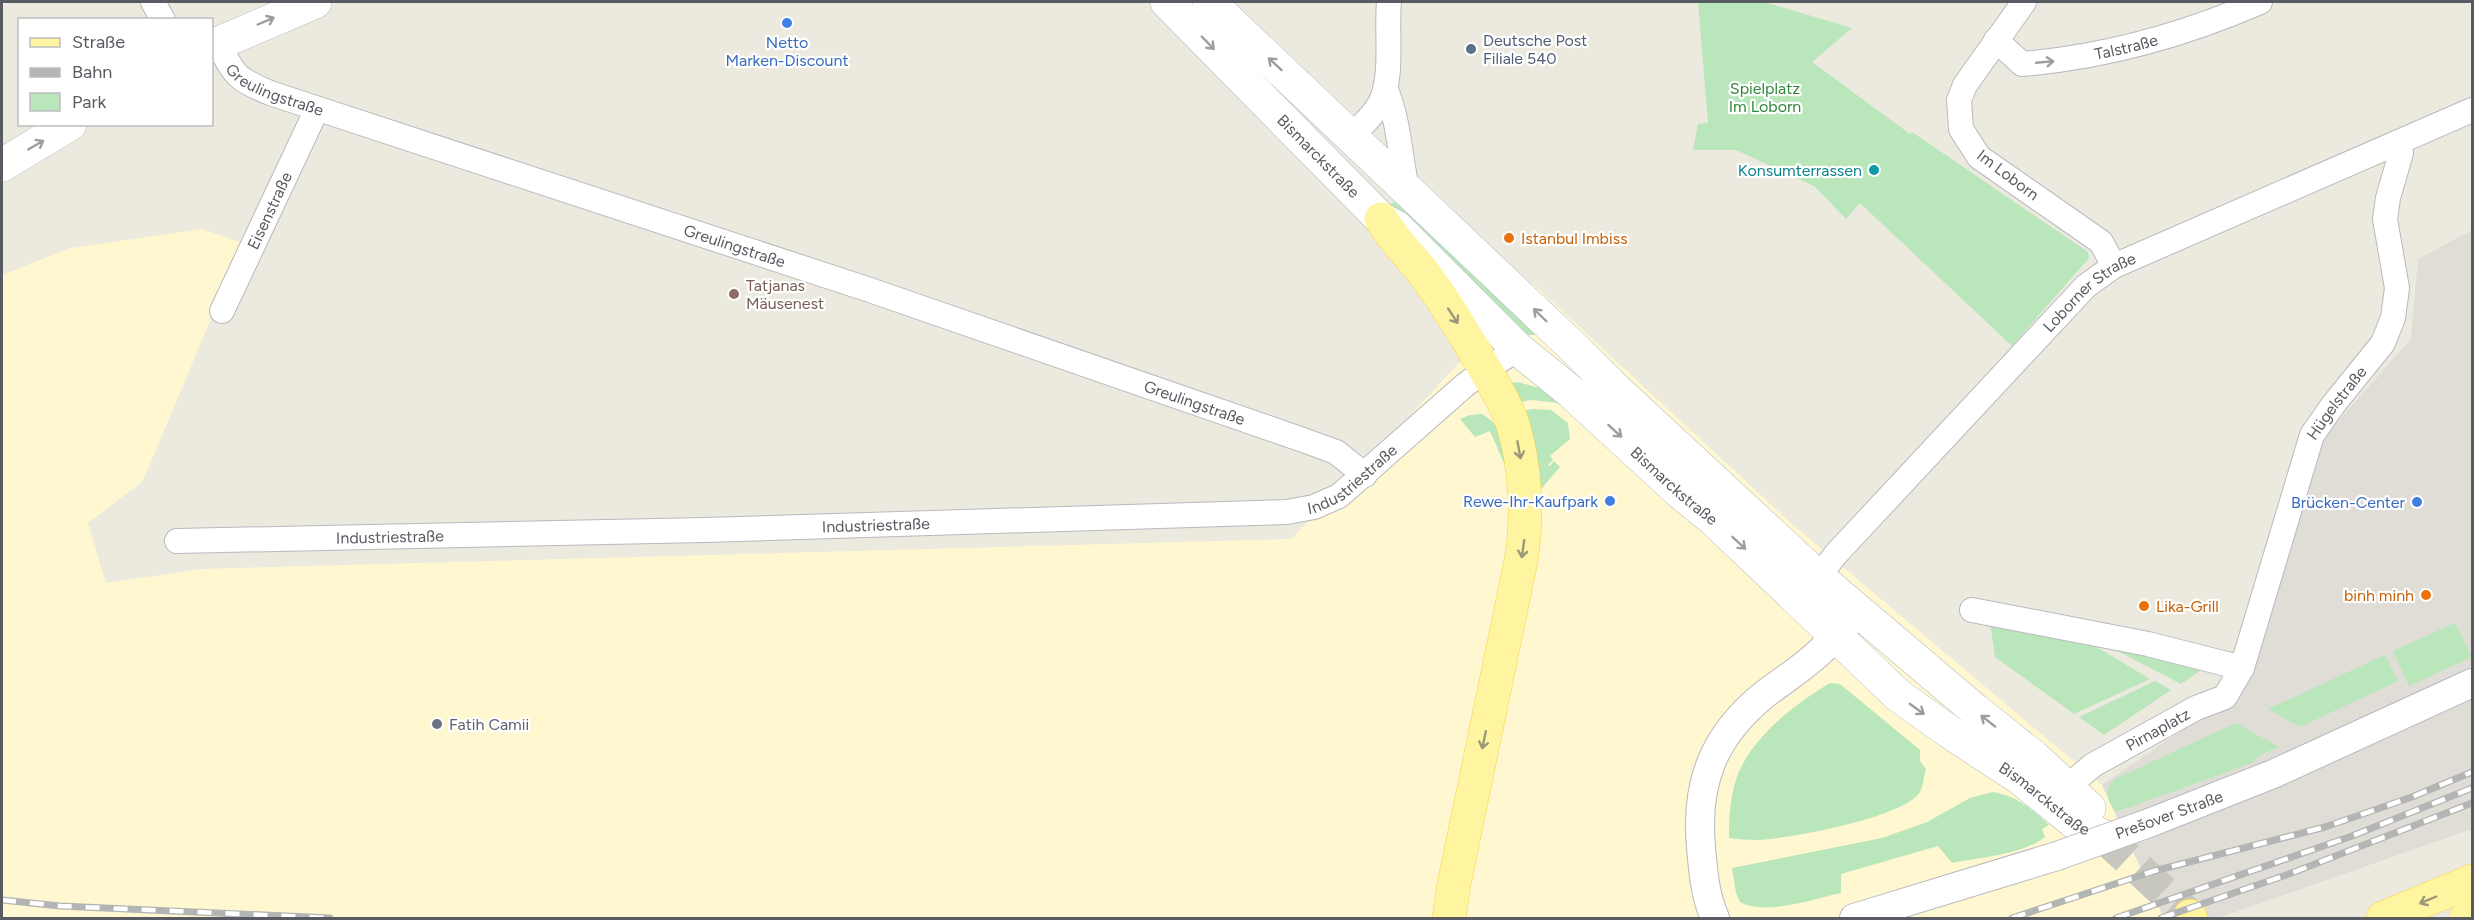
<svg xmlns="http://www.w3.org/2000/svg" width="2474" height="920" font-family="Figtree,sans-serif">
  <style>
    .commercial { fill: #fff7d0 }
    .industrial { fill: #dfddd6 }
    .green { fill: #b9e6bb }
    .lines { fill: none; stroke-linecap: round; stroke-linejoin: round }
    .secondary-tunnel { stroke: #c7c6bf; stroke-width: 33; stroke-dasharray: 33 16; stroke-linecap: butt }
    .minor-casing { stroke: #b7b9bf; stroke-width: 26 }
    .tertiary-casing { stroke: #b7b9bf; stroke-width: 30 }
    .secondary-casing { stroke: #b8bbc2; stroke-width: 34 }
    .primary-casing { stroke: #f8d24b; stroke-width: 34 }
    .minor { stroke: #fff; stroke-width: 24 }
    .tertiary { stroke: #fff; stroke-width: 28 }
    .secondary { stroke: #fff; stroke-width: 33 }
    .primary { stroke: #fff5a0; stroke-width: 33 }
    .rail-casing { stroke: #b3b4b4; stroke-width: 7 }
    .rail { stroke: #fff; stroke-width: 4.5; stroke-dasharray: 14; stroke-linecap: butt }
    .tertiary-bridge-casing { stroke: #b7b9bf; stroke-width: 30; stroke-linecap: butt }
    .tertiary-bridge { stroke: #fff; stroke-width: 28 }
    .oneway { stroke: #9b9da0 }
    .oneway2 { stroke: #9b997a }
    .shop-dot { fill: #3f7fe0; stroke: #fff; stroke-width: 2 }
    .service-dot { fill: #5c6f8a; stroke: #fff; stroke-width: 2 }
    .culture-dot { fill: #0f9aa8; stroke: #fff; stroke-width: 2 }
    .food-dot { fill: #e8710a; stroke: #fff; stroke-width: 2 }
    .education-dot { fill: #8d6e63; stroke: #fff; stroke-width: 2 }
    .worship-dot { fill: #6b7280; stroke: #fff; stroke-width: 2 }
    .labels { text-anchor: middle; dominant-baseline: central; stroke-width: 4.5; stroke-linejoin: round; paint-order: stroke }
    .service-label { font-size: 16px; fill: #4e5e75; stroke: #fff; text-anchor: start }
    .shop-label { font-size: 16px; fill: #366cbe; stroke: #fff; text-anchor: end }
    .street-label { font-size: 16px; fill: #585b61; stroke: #fff }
    .park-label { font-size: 16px; fill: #30873a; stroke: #fff }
    .culture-label { font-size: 16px; fill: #0d838f; stroke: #fff; text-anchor: end }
    .food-label { font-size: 16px; fill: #c56008; stroke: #fff; text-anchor: start }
    .education-label { font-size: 16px; fill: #785e54; stroke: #fff; text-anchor: start }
    .worship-label { font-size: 16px; fill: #5b616d; stroke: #fff; text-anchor: start }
  </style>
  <rect width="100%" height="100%" fill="#eceade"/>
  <!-- commercial -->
  <path class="commercial" d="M202,229l46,16 -33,64 -72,172 -55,42 18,60 96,-14 1089,-30 118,-122 123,-134 261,242 309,260 62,133h-2162v-643l68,-27z"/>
  <!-- industrial -->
  <path class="industrial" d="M2472,230v599l-254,89h-54l-62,-133 121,-83 33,-106 69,-160 86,-97 7,-80z"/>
  <!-- green -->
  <g class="green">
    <path d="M1698,2h67l87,26 -40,34 98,72 2,-2 176,120 1,6 -77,88 -152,-143 -14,16 -32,-33 -78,-36h-43l5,-26 10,-1z"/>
    <path d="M1401,199l137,136h-18l-136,-128z"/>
    <path d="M1518,382l21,6 20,15 -28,-3 -16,3 -4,-20z"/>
    <path d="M1532,409l19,1 17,13 2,16 -20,17 3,4 -5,5 2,1 4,-5 6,6 -24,28 -17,-83z"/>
    <path d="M1482,414l10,7 5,6 7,-3 3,46 -17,-39 -15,6 -15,-18 10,-4z"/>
    <path d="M1990,622l100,21 60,36 -76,35 -79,-57z"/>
    <path d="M2455,623l17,34 -63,29 -16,-35z"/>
    <path d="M2112,648l92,20 -23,16z"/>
    <path d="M2385,655l13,26 -98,46 -32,-18z"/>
    <path d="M2155,681l16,9 -67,45 -25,-18z"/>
    <path d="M1830,683l10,1 80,66v11l6,8c-2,7 -3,17 -6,23 -16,26 -133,47 -163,48 -10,0 -19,-1 -28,-2 0,-21 1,-44 9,-64 16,-39 57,-70 92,-91z"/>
    <path d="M2236,723l43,24 -17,7 -10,9 -136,49c-9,-11 -13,-23 -1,-33z"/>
    <path d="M1993,792c24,4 39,17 56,33l-7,4 3,8c-21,17 -66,21 -93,26l-14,-17 -97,28v19c-27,6 -76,23 -101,9l-4,-9 -4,-25 150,-30 45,-16 43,-24z"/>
  </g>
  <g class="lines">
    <!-- secondary-tunnel -->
    <path class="secondary-tunnel" d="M2103,836l87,80"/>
    <defs>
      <g id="minor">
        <path d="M153,2l10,18"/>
        <path d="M2024,2l-59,83 -6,15 2,29 18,28 122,85 13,24"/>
        <path id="s1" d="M1996,40l26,24c83,-7 162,-29 238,-62"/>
        <path id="s2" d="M218,43c17,33 17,35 52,50l597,196 436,151 33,12 29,23"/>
        <path d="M1386,90c13,31 14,66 21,99"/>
        <path d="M1351,137c9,-10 21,-20 28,-32 15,-26 7,-72 10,-103"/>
        <path id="s3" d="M222,311l95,-202"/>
        <path id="s4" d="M177,541l528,-11 582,-18 27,-5 25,-11 126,-111 20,-15 33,-21"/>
        <path id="s5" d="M1808,590l28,-36 250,-268 28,-20 358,-156"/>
        <path d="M1972,610l176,34 94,24"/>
        <path id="s6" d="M2067,787l26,-22 103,-57 29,-11 17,-29 70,-233 21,-30 50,-62 10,-25 4,-30 -12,-69 3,-21 13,-45 -4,-10"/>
      </g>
      <g id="tertiary">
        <path d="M2149,823l124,-49 199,-91"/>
        <path d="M1715,918c-10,-22 -12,-47 -14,-71 -6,-65 13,-112 64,-153 16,-12 33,-23 48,-36 14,-12 26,-25 39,-39"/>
        <path d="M1854,918l203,-62"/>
      </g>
      <g id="secondary">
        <path id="s7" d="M1167,2l214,217 15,8 122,122 53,43 111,102 32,26 185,176 52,37 69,45 59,48 24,10"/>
        <path d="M1209,2l366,347 36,36 206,191 158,134 59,47 55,51"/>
        <path d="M212,46l103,-44"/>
        <path d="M2,165l68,-41"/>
      </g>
      <g id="primary">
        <path d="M1381,219c12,21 28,35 42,53 25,33 46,69 66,104 9,16 19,32 24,49 13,43 15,92 8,136l-67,323 -5,34"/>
        <path d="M2190,916v2"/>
        <path d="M2383,918l89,-37"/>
        <path d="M2466,918l6,-2"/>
      </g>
    </defs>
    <!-- minor casing -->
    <use href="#minor" class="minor-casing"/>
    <!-- tertiary casing -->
    <use href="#tertiary" class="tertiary-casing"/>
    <!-- secondary casing -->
    <use href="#secondary" class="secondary-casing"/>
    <!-- primary casing -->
    <use href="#primary" class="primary-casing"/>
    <!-- minor -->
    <use href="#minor" class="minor"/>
    <!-- tertiary -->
    <use href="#tertiary" class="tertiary"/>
    <!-- secondary -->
    <use href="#secondary" class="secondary"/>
    <!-- primary -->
    <use href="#primary" class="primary"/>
    <defs>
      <g id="rail">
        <path d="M2,900l58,6 270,12"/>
        <path d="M2012,918l142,-47 171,-44 87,-30 60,-25"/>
        <path d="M2116,918l236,-82 120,-48"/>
        <path d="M2161,918l128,-44 183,-71"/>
      </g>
    </defs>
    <!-- rail casing -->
    <use href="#rail" class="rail-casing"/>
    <!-- rail -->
    <use href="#rail" class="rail"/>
    <defs>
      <path id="tertiary-bridge" d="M2057,856l92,-33"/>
    </defs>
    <!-- tertiary-bridge casing -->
    <use href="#tertiary-bridge" class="tertiary-bridge-casing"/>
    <!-- tertiary-bridge -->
    <use href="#tertiary-bridge" class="tertiary-bridge"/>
  </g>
  <!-- one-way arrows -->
  <defs><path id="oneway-shaft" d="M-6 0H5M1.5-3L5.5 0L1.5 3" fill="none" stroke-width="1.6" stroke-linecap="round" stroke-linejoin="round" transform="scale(1.5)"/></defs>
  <g class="oneway">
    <use href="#oneway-shaft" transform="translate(266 21) rotate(-23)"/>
    <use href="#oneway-shaft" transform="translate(1208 43) rotate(46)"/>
    <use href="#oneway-shaft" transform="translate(2045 62) rotate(-5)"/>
    <use href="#oneway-shaft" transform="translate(1275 64) rotate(-137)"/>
    <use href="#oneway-shaft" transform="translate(36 145) rotate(-30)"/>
    <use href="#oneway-shaft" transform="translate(1540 315) rotate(-136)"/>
    <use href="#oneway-shaft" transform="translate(1615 431) rotate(42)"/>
    <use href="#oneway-shaft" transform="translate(1739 543) rotate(43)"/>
    <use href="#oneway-shaft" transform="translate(1917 709) rotate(36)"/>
    <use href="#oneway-shaft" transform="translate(1988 721) rotate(-142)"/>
  </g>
  <g class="oneway2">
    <use href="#oneway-shaft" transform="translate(1453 316) rotate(57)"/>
    <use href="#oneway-shaft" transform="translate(1519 450) rotate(80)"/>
    <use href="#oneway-shaft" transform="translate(1523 549) rotate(98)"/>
    <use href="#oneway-shaft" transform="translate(1484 740) rotate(102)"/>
    <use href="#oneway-shaft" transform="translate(2428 900) rotate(157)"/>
  </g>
  <!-- markers -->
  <g class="shop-dot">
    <circle cx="787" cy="23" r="6"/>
    <circle cx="1610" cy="501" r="6"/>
    <circle cx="2417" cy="502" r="6"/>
  </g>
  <circle class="service-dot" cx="1471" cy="49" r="6"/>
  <circle class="culture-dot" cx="1874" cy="170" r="6"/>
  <g class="food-dot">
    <circle cx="1509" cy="238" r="6"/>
    <circle cx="2426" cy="595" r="6"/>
    <circle cx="2144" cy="606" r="6"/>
  </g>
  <circle class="education-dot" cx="734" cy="294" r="6"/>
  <circle class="worship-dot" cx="437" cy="724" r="6"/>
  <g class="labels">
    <!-- service labels -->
    <g class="service-label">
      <text x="1483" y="40">Deutsche Post<tspan x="1483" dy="18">Filiale 540</tspan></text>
    </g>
    <!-- shop labels -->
    <g class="shop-label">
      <text x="787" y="42" text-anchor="middle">Netto<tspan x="787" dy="18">Marken-Discount</tspan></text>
      <text x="1598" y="501">Rewe-Ihr-Kaufpark</text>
      <text x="2405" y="502">Brücken-Center</text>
    </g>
    <!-- street labels -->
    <g class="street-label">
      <text stroke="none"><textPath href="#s1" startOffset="141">Talstraße</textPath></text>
      <text stroke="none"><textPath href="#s2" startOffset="78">Greulingstraße</textPath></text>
      <text stroke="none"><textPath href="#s7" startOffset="216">Bismarckstraße</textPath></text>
      <text transform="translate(2008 175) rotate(37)">Im Loborn</text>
      <text stroke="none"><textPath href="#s3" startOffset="111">Eisenstraße</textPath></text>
      <text stroke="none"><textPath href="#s2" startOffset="564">Greulingstraße</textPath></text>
      <text stroke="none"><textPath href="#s5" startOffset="411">Loborner Straße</textPath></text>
      <text stroke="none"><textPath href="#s2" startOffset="1050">Greulingstraße</textPath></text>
      <text stroke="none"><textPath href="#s6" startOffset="500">Hügelstraße</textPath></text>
      <text stroke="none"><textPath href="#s4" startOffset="1185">Industriestraße</textPath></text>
      <text stroke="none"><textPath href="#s7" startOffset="702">Bismarckstraße</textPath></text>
      <text stroke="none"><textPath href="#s4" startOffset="699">Industriestraße</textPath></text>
      <text stroke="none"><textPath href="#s4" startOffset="213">Industriestraße</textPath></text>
      <text stroke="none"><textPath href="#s6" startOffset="108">Pirnaplatz</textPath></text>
      <text stroke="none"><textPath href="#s7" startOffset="1188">Bismarckstraße</textPath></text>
      <text transform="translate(2169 815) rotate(-20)">Prešover Straße</text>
    </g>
    <!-- park labels -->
    <g class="park-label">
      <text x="1765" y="88">Spielplatz<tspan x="1765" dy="18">Im Loborn</tspan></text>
    </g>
    <!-- culture labels -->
    <g class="culture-label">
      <text x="1862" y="170">Konsumterrassen</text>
    </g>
    <!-- food labels -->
    <g class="food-label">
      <text x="1521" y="238">Istanbul Imbiss</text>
      <text x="2414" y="595" text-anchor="end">binh minh</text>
      <text x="2156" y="606">Lika-Grill</text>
    </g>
    <!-- education labels -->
    <g class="education-label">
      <text x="746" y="285">Tatjanas<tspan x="746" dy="18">Mäusenest</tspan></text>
    </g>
    <!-- worship labels -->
    <g class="worship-label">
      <text x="449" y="724">Fatih Camii</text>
    </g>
  </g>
  <!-- border -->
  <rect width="2474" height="920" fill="none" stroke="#585b61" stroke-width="6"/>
  <!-- legend -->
  <rect x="18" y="18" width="195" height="108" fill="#ffffff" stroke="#bcbdc0" stroke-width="1.5"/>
  <rect x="30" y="38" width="30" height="9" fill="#fff5a0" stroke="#bcbdc0" stroke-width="1.5"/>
  <text x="72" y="48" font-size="18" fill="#585b61">Straße</text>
  <rect x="30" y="68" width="30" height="9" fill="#b3b4b4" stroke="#bcbdc0" stroke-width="1.5"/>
  <text x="72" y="78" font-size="18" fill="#585b61">Bahn</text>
  <rect x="30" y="93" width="30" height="18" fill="#b9e6bb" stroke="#bcbdc0" stroke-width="1.5"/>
  <text x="72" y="108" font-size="18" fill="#585b61">Park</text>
</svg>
